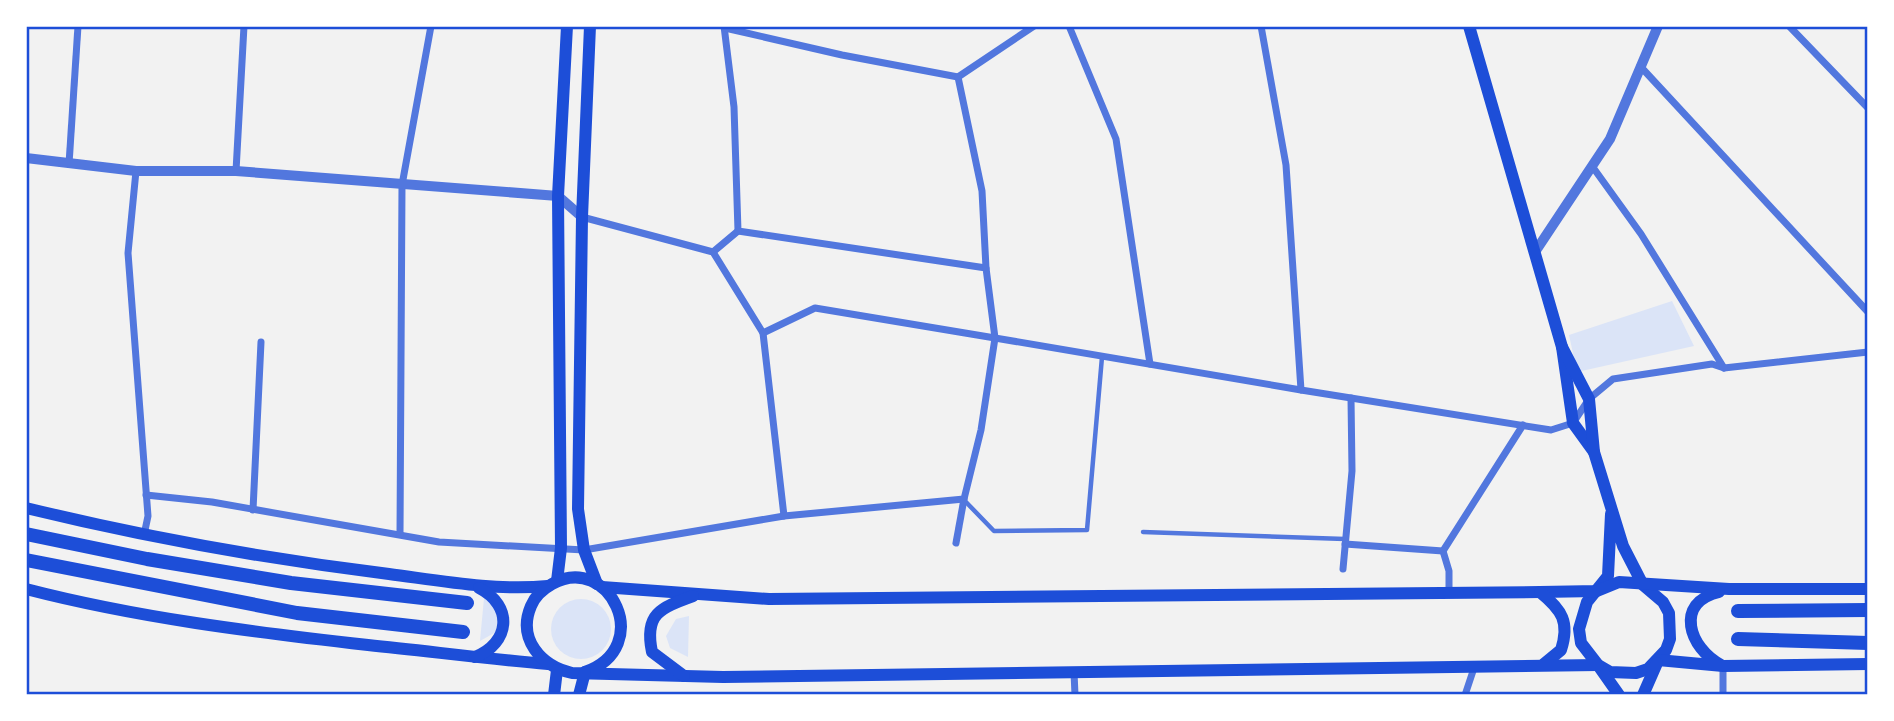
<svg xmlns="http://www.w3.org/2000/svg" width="1894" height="721" font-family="Ubuntu,sans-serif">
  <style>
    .green { fill: #dbe4f7 }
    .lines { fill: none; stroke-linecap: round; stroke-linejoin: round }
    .service { stroke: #5277de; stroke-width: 4.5 }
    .minor { stroke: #5277de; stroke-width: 7 }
    .tertiary { stroke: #5277de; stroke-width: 10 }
    .secondary { stroke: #1d4ed8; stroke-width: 12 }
    .trunk { stroke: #1d4ed8; stroke-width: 14 }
    .neatline { fill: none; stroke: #1d4ed8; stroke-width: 2.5 }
  </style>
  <rect width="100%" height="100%" fill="#f2f2f2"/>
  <!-- green -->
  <g class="green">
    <path d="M1672,301l22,45 -117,26 -8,-37z"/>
    <path d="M484,598l6,3 10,18 -4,13 -16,9z"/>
    <circle cx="581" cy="629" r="30"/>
    <path d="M689,616l-1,41 -18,-9 -4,-12 10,-17z"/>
  </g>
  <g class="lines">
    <!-- service -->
    <g class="service">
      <path d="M964,500l30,31 93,-1 15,-173"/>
      <path d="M1143,532l202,7"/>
    </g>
    <!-- minor -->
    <g class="minor">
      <path d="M724,26l10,81 4,124 248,37 9,70 306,52"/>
      <path d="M1069,26l47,113 34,225"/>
      <path d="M1261,26l25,139 15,225 250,40 22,-7 16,-24 24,-20 99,-15 12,4 144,-16"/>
      <path d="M1789,26l79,82"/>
      <path d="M725,28l117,27 116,22"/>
      <path d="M1640,66l228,246"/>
      <path d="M69,164l9,-138"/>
      <path d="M1592,166l49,68 83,134"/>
      <path d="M136,171l-8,82 20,263 -4,19"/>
      <path d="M236,171l8,-145"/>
      <path d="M582,217l131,35 50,81 21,183"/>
      <path d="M713,252l25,-21"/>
      <path d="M986,268l-4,-77 -24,-114 76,-51"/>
      <path d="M146,495l66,7 227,40 145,8 200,-34 180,-17 17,-69 14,-92 -180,-30 -52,25"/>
      <path d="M253,510l8,-168"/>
      <path d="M400,534l2,-349 29,-159"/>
      <path d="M956,543l8,-44"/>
      <path d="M1345,544l98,7"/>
      <path d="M1343,569l9,-98 -1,-73"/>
      <path d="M1449,592v-21l-6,-20 80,-126"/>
      <path d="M1074,672l1,23"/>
      <path d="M1465,695l9,-27"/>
      <path d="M1723,695v-29"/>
    </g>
    <!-- tertiary -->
    <g class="tertiary">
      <path d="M26,158l110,13h100l322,25 24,21"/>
      <path d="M1535,252l75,-113 48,-113"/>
    </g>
    <!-- secondary -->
    <g class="secondary">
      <path d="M590,26l-8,191 -4,292 6,41 13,34"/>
      <path d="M1469,26l93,321 11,76 21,29"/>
      <path d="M1562,347l27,52 5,53 29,94 20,39 20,17 6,11 1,26 -4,11 -18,19 -12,4 -26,-1 -12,-7 -17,-22 -2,-14 8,-27 21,-26 3,-62"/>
      <path d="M26,508c119,29 241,51 363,66 53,7 106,17 159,12"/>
      <path d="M557,581l4,-33 -3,-352 9,-170"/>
      <path d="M602,587l167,12 771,-7 57,-1 22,-9 110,7h139"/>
      <path d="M26,589c112,29 227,43 342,56 60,6 120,14 180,19"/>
      <path d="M1540,592c22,18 30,30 21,58l-17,14"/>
      <path d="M1719,592c-45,11 -30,56 2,73"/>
      <path d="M475,657c35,-14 39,-51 4,-69"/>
      <path d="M1658,660l65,6 145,-2"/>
      <path d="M1600,668l19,27"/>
      <path d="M585,672c71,-25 24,-120 -33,-88 -9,5 -17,12 -21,22 -14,33 10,60 41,67l151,4 875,-12"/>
      <path d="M684,676l-32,-24c-8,-38 8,-44 41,-56"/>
      <path d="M554,695l3,-25"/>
      <path d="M579,695l6,-23"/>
      <path d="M1643,695l14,-32"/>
    </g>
    <!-- trunk -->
    <g class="trunk">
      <path d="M26,534l121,25 144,24 176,20"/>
      <path d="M26,560l271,53 166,19"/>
      <path d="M1738,611l130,-1"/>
      <path d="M1738,639l130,4"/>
    </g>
  </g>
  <!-- border -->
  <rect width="1894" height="721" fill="none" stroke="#ffffff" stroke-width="56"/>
  <rect x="28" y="28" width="1838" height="665" class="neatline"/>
</svg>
